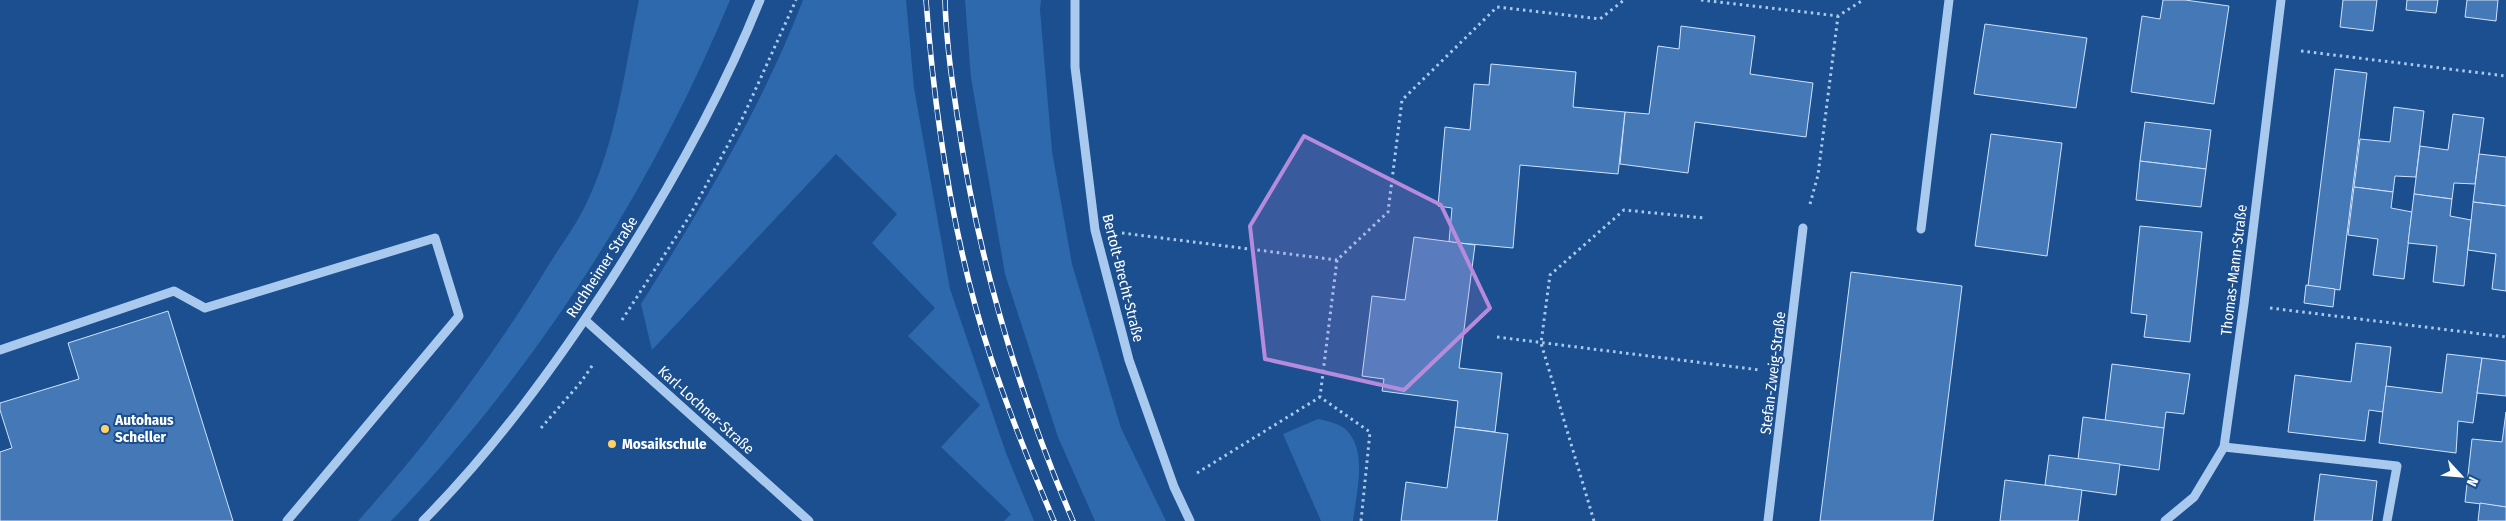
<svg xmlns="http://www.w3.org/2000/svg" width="2506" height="521" font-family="'Fira Sans Condensed',sans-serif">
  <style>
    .green { fill: #2e69ad }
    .building { fill: #4478b7; stroke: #cfe3fa }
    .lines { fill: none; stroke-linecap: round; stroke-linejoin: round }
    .path { stroke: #a9c9ee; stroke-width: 3; stroke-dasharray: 2.5 4; stroke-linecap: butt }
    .minor { stroke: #a9c9ee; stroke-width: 9 }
    .rail-casing { stroke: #fff; stroke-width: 5.5 }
    .rail { stroke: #1b4f8f; stroke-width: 4; stroke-dasharray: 11; stroke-linecap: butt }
    .marked { fill: #b68bdc; fill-opacity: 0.2; stroke: #b68bdc; stroke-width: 4; stroke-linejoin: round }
    .poi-dot { fill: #ffd166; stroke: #1b4f8f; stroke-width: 2 }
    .labels { text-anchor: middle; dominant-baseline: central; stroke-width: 4; stroke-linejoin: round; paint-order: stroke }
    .street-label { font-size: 15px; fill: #fff; stroke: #1b4f8f }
    .poi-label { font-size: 15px; font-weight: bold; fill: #fff; stroke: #1b4f8f; text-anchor: start }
  </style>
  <rect width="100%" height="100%" fill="#1b4f8f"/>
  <!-- green -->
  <g class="green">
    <path d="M639,0h91c-80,193 -195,371 -339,521h-33c71,-79 135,-164 190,-255 13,-21 29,-42 39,-64 30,-62 38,-135 52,-202z"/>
    <path d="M803,0h103l8,88 36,201 56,164 28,68h-30l7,-7 -70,-67 39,-42 -72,-69 27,-28 -63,-65 25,-29 -61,-60 -184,196 -11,-46c61,-97 121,-197 162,-304z"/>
    <path d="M965,0h76l-1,10 12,141 20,113 49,164 45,93h-71l-37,-84 -53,-163 -34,-196z"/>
    <path d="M1318,419c10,2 25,5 31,14 18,22 7,62 4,88h-32l-38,-87z"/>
  </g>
  <!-- building -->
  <g class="building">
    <path d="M2163,0h22l44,6 -15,98 -83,-12 11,-76 18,3z"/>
    <path d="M2343,0h34l-4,31 -33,-4z"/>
    <path d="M2407,0h31l-2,13 -30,-3z"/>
    <path d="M2467,0h31l-2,21 -31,-4z"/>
    <path d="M1985,24l102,14 -11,70 -102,-14z"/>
    <path d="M1681,26l74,10 -5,38 63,9 -7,54 -111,-15 -7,51 -68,-9 5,-52 24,2 9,-68 21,3z"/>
    <path d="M1491,64l85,8 -3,35 52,5 -7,62 -98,-9 -7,83 -64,-6 3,-34 -14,-2 7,-79 25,3 4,-46 15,1z"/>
    <path d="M2335,69l32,4 -27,217 -32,-4z"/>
    <path d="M2394,107l30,4 -8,66 -21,-1 -2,16 -39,-5 6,-48 30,3z"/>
    <path d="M2453,114l31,4 -9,66 -21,-1 -2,16 -38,-5 6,-48 28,4z"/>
    <path d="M2145,122l66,8 -5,39 -66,-8z"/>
    <path d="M1991,134l71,9 -15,113 -72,-10z"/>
    <path d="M2479,154l27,3v49l-33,-4z"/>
    <path d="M2140,161l66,8 -5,38 -65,-7z"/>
    <path d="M2354,187l39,5 -2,16 21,4 -8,67 -31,-4 5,-36 -30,-4z"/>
    <path d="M2414,194l38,5 -2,17 21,4 -7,66 -31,-4 4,-36 -29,-3z"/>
    <path d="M2473,202l33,4v85l-14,-2 4,-35 -28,-4z"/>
    <path d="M2140,226l62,6 -12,110 -46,-5 3,-22 -16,-2z"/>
    <path d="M1414,237l61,8 -16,123 43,5 -7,59 -40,-5 3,-26 -76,-10 2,-12 -22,-3 10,-80 33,4z"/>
    <path d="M1851,272l111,14 -29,235h-113z"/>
    <path d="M2306,285l29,4 -2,18 -29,-4z"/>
    <path d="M168,311l65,210h-233v-69l12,-4 -12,-38v-7l79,-24 -11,-36z"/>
    <path d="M2356,343l35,4 -8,65 -14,-2 -4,31 -77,-9 7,-57 56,7z"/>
    <path d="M2447,354l35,4 -9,65 -15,-2 -2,32 -77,-10 7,-57 56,7z"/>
    <path d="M2482,358l24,3v35l-29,-3z"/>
    <path d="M2112,364l78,10 -6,40 -18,-2 -2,16 -59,-7z"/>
    <path d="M2506,412v95l-41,-5 7,-63 30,3z"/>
    <path d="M2083,417l81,11 -5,42 -81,-11z"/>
    <path d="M1455,427l53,7 -11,87h-96l5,-39 41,6z"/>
    <path d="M2049,455l71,9 -4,31 -71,-10z"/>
    <path d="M2320,474l57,7 -5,40h-58z"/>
    <path d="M2005,480l77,10 -4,31h-78z"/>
    <path d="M2480,503l26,4v14h-28z"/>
  </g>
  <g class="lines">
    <!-- path -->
    <g class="path">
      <path d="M1701,0l137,16 25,-16"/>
      <path d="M2301,51l205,25"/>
      <path d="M1810,204l8,-29 20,-159"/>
      <path d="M1122,233l215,27"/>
      <path d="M2270,308l236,29"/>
      <path d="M622,320l67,-103 54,-100 53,-117"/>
      <path d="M1497,337l263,33"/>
      <path d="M541,428l40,-46 13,-19"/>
      <path d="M1197,473l123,-76"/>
      <path d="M1361,521l9,-89 -50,-35 17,-137 51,-48 14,-112 95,-93 103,12 24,-19"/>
      <path d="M1594,521l-53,-178 9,-68 74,-65 80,8"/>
    </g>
    <!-- minor -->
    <g class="minor">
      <path d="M1075,0v67l20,163 34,130 45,127 16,34"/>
      <path d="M1921,229l28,-229"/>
      <path d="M585,320l224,201"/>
      <path d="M0,350l174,-59 31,17 230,-70 24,78 -172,205"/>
      <path d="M2224,447l173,19 -10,55"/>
      <path d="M423,521c72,-73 132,-155 188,-241 57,-89 110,-182 149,-280"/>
      <path d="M1768,521l35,-293"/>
      <path d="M2165,521l29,-24 30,-50 20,-143 37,-304"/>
    </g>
    <defs>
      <g id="rail">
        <path d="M926,0c9,120 27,243 65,358 18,55 40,109 63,163"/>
        <path d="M945,0c1,41 7,81 13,121 20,139 60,271 115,400"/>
      </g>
    </defs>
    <!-- rail casing -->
    <use href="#rail" class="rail-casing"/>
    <!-- rail -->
    <use href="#rail" class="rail"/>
  </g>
  <!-- marked area -->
  <path class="marked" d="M1304,136l137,69 49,103 -86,82 -139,-31 -15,-133z"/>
  <!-- markers -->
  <g class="poi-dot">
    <circle cx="105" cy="429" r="5"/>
    <circle cx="612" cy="444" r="5"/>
  </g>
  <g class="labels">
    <!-- street labels -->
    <g class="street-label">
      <text transform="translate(602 267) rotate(-57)">Ruchheimer Straße</text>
      <text transform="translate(2234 270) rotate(-83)">Thomas-Mann-Straße</text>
      <text transform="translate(1123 278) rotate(76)">Bertolt-Brecht-Straße</text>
      <text transform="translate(1773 373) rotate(-83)">Stefan-Zweig-Straße</text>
      <text transform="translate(706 410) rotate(42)">Karl-Lochner-Straße</text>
    </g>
    <!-- poi labels -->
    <g class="poi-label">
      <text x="115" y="420">Autohaus<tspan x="115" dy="17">Scheller</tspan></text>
      <text x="622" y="444">Mosaikschule</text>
    </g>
  </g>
  <!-- north arrow -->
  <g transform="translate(2461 476) rotate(116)" stroke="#1b4f8f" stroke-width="4" paint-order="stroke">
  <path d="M0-4L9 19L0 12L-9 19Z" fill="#ffffff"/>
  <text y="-8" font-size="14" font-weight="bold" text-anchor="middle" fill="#ffffff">N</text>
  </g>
</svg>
